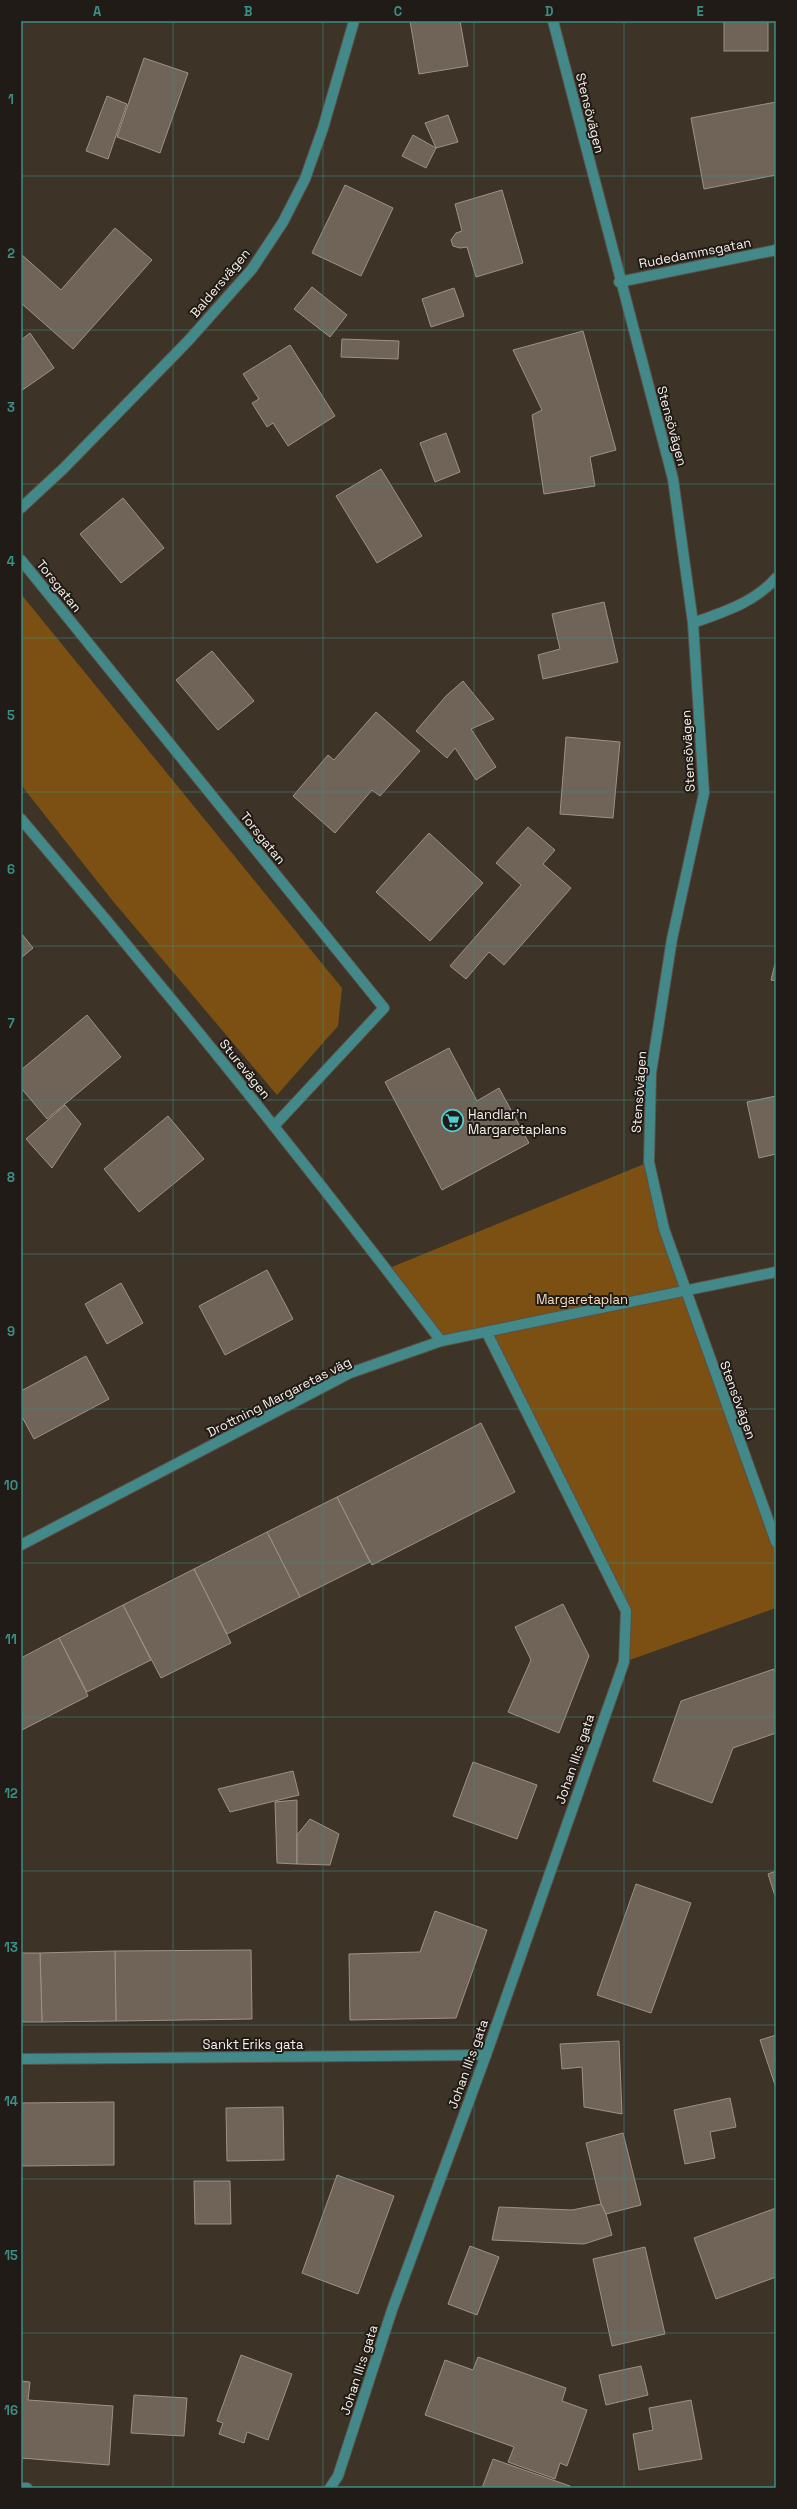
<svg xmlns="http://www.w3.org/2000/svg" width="797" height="2509" font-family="'Space Grotesk',sans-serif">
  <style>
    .green { fill: #7b5012 }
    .building { fill: #6f6457; stroke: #9e9285 }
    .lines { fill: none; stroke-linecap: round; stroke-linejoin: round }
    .minor-casing { stroke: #5b5146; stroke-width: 12 }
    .minor { stroke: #43898a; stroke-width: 10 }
    .grid { fill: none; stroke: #3d8e87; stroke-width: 1; stroke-opacity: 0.55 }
    .labels { text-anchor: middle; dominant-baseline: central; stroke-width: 4; stroke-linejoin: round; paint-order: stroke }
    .street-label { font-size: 13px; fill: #f7f0e9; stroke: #201b16 }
    .poi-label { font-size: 13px; fill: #f7f0e9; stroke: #201b16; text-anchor: start }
    .park-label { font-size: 13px; fill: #f8ddbf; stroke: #201b16 }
    .neatline { fill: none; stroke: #3d8e87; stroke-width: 1.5 }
    .grid-label { font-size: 13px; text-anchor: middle; font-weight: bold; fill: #3d8e87 }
  </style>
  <rect width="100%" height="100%" fill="#3d3327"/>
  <!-- green -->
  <g class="green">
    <path d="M21,594l321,394 -4,38 -61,69 -165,-195 -91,-115z"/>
    <path d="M649,1162l15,67 112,311v68l-152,54 2,-51 -139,-278 -46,8 -54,-72z"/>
  </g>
  <!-- building -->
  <g class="building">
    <path d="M410,21h50l8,45 -49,8z"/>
    <rect x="724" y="21" width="44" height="30"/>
    <path d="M144,58l44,15 -28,80 -43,-16z"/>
    <path d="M107,96l20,8 -19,55 -22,-8z"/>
    <path d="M776,102v73l-72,14 -13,-71z"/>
    <path d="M448,115l10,27 -22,6 -11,-25z"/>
    <path d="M413,135l23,13 -10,20 -24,-12z"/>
    <path d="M345,185l48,23 -32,68 -49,-23z"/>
    <path d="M502,190l21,73 -47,14 -9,-30 -7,1 -7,-2 -2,-6 5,-7 6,-2 -7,-27z"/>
    <path d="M115,228l37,32 -79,89 -52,-46v-49l40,36z"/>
    <path d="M312,287l35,28 -17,22 -36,-28z"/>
    <path d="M454,288l10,28 -33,11 -9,-28z"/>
    <path d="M583,331l33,119 -26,7 5,29 -51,8 -12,-79 10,-5 -29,-60z"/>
    <path d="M30,333l24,35 -33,23v-51z"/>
    <path d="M342,339l57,2 -1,18 -57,-2z"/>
    <path d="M290,345l45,71 -47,30 -15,-23 -6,4 -15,-24 7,-4 -16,-25z"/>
    <path d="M446,433l14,39 -25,10 -15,-39z"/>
    <path d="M381,469l41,67 -45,27 -41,-67z"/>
    <path d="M123,498l41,50 -43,35 -41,-49z"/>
    <path d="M604,602l14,60 -75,17 -5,-24 22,-6 -8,-35z"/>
    <path d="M212,651l42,50 -36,29 -42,-50z"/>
    <path d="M463,681l31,38 -23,10 25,38 -20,13 -21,-32 -8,10 -31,-27 30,-35z"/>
    <path d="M376,712l44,39 -40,45 -8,-6 -37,43 -42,-37 35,-41 6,5z"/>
    <path d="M566,737l54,5 -7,76 -53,-4z"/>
    <path d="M528,827l27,23 -12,14 28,24 -67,77 -15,-13 -23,27 -16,-13 71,-81 -25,-22z"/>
    <path d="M429,833l54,50 -53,58 -54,-49z"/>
    <path d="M21,933l12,15 -12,10z"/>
    <path d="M776,960v21l-5,-1z"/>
    <path d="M87,1015l34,42 -74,62 -26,-31v-18z"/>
    <path d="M449,1048l28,53 22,-13 30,55 -87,47 -57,-108z"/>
    <path d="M776,1096v58l-17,4 -12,-56z"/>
    <path d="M65,1105l16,19 -29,44 -26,-29z"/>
    <path d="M168,1116l36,43 -65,53 -35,-43z"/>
    <path d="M267,1270l26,49 -68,36 -26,-49z"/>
    <path d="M121,1283l22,40 -36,21 -22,-40z"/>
    <path d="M86,1356l23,43 -75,40 -13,-24v-24z"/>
    <path d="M481,1423l34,69 -143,73 -35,-68z"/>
    <path d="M337,1497l33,65 -70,35 -33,-65z"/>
    <path d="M267,1532l33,65 -73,37 -33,-65z"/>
    <path d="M194,1569l37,74 -70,35 -38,-73z"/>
    <path d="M563,1604l26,52 -30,77 -51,-21 23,-52 -16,-33z"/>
    <path d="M123,1605l28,55 -64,32 -28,-54z"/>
    <path d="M59,1638l29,58 -66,34 -1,-72z"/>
    <path d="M774,1669l2,6v58l-43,15 -21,55 -59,-22 28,-80z"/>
    <path d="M473,1762l64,23 -20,54 -64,-23z"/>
    <path d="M293,1771l6,24 -69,17 -12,-23z"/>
    <path d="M297,1800v64l-20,-1 -2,-61z"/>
    <path d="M310,1819l29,15 -9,31 -33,-1v-29z"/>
    <path d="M776,1871v28l-8,-25z"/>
    <path d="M636,1884l55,19 -40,110 -54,-18z"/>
    <path d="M435,1911l52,19 -31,88 -106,2 -1,-66 71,-2z"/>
    <path d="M251,1950l1,69 -136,2 -1,-70z"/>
    <path d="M115,1951l1,70 -74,1 -2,-69z"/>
    <path d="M21,1953h19l2,69h-21z"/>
    <path d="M776,2035v53l-16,-48z"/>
    <path d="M619,2041l3,73 -38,-7 -2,-40 -20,2 -2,-25z"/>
    <path d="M730,2098l6,29 -26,5 5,26 -30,6 -11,-54z"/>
    <path d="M114,2102v63l-93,1v-63z"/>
    <path d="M283,2107l1,53 -57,1 -1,-53z"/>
    <path d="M623,2133l18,72 -35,9 -5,-10 -15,-61z"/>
    <path d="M337,2175l57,21 -36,98 -56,-21z"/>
    <path d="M194,2181h36l1,43h-36z"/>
    <path d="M601,2204l5,10 6,21 -28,9 -92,-4 7,-33 73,3z"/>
    <path d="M776,2208v69l-60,22 -22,-61z"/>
    <path d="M470,2246l29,11 -22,58 -29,-11z"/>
    <path d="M645,2247l20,87 -53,12 -19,-87z"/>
    <path d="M241,2355l51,19 -24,66 -21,-8 -3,11 -25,-9 4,-11 -6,-2z"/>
    <path d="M478,2357l88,31 -4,13 25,9 -20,56 -7,-3 -5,16 -47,-17 6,-15 -89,-32 20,-55 28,10z"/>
    <path d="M641,2366l7,29 -42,10 -7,-30z"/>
    <path d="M21,2381l9,1 -2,18 85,6 -4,59 -88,-7z"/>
    <path d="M134,2395l53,3 -3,38 -53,-3z"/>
    <path d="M691,2400l11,59 -63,11 -6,-36 20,-4 -4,-22z"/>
    <path d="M493,2459l77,27v2h-88z"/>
  </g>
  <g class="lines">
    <defs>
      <g id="minor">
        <path d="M553,21l120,458 20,144 11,170 -32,146 -21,134 -2,89 15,67 112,313"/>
        <path d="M619,282l157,-32"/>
        <path d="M21,508l42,-39 125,-128 64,-72 31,-47 22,-43 18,-51 31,-107"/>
        <path d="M21,560l363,448 -110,118"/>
        <path d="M693,623c30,-11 61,-20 83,-45"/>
        <path d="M21,819c145,170 285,344 420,522"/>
        <path d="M21,1545l329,-172 91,-32 335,-69"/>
        <path d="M21,2059l465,-4"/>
        <path d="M21,2488h6"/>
        <path d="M330,2488l8,-12 54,-166 94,-255 138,-393 2,-51 -139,-278"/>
      </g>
    </defs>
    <!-- minor casing -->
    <use href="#minor" class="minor-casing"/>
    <!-- minor -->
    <use href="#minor" class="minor"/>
  </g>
  <!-- grid -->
  <path class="grid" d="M173,21v2467M323,21v2467M474,21v2467M624,21v2467M21,176h755M21,330h755M21,484h755M21,638h755M21,792h755M21,946h755M21,1100h755M21,1254h755M21,1409h755M21,1563h755M21,1717h755M21,1871h755M21,2025h755M21,2179h755M21,2333h755"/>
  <!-- icons -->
  <defs>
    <symbol id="supermarket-ring" viewBox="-11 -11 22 22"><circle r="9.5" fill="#201b16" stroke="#52cdcf" stroke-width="1.5"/><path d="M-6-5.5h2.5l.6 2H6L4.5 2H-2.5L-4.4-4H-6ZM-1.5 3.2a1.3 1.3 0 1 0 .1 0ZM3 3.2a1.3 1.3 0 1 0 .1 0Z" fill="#52cdcf"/></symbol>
  </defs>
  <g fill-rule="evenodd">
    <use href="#supermarket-ring" x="440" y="1108" width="25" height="25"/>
  </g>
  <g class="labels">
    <!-- street labels -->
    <g class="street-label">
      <text transform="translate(590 113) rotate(76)">Stensövägen</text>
      <text transform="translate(695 253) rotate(-11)">Rudedammsgatan</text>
      <text transform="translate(220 283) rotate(-50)">Baldersvägen</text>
      <text transform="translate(672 426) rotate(75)">Stensövägen</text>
      <text transform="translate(59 586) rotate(51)">Torsgatan</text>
      <text transform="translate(688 751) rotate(-93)">Stensövägen</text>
      <text transform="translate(263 838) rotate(51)">Torsgatan</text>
      <text transform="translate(245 1069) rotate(51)">Sturevägen</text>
      <text transform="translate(639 1092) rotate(-86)">Stensövägen</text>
      <text transform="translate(279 1397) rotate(-27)">Drottning Margaretas väg</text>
      <text transform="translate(738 1400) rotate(70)">Stensövägen</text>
      <text transform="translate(575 1759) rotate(-71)">Johan III:s gata</text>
      <text x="253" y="2044">Sankt Eriks gata</text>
      <text transform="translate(468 2064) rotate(-70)">Johan III:s gata</text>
      <text transform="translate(359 2370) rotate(-72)">Johan III:s gata</text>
    </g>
    <!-- poi labels -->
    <g class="poi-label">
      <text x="468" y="1114">Handlar'n<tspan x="468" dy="15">Margaretaplans</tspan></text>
    </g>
    <!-- park labels -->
    <g class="park-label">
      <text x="582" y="1299">Margaretaplan</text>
    </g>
  </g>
  <!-- border -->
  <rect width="797" height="2509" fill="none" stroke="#201b16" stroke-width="44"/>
  <rect x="22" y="22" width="753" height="2465" class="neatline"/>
  <g class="grid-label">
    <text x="97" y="16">A</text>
    <text x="248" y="16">B</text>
    <text x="398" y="16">C</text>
    <text x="549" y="16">D</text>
    <text x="700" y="16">E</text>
    <text x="11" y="104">1</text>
    <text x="11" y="258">2</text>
    <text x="11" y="412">3</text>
    <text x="11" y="566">4</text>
    <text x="11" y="720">5</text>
    <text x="11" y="874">6</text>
    <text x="11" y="1028">7</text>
    <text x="11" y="1182">8</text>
    <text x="11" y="1336">9</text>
    <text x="11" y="1490">10</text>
    <text x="11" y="1644">11</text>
    <text x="11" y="1798">12</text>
    <text x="11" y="1952">13</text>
    <text x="11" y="2106">14</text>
    <text x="11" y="2260">15</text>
    <text x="11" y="2415">16</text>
  </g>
</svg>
